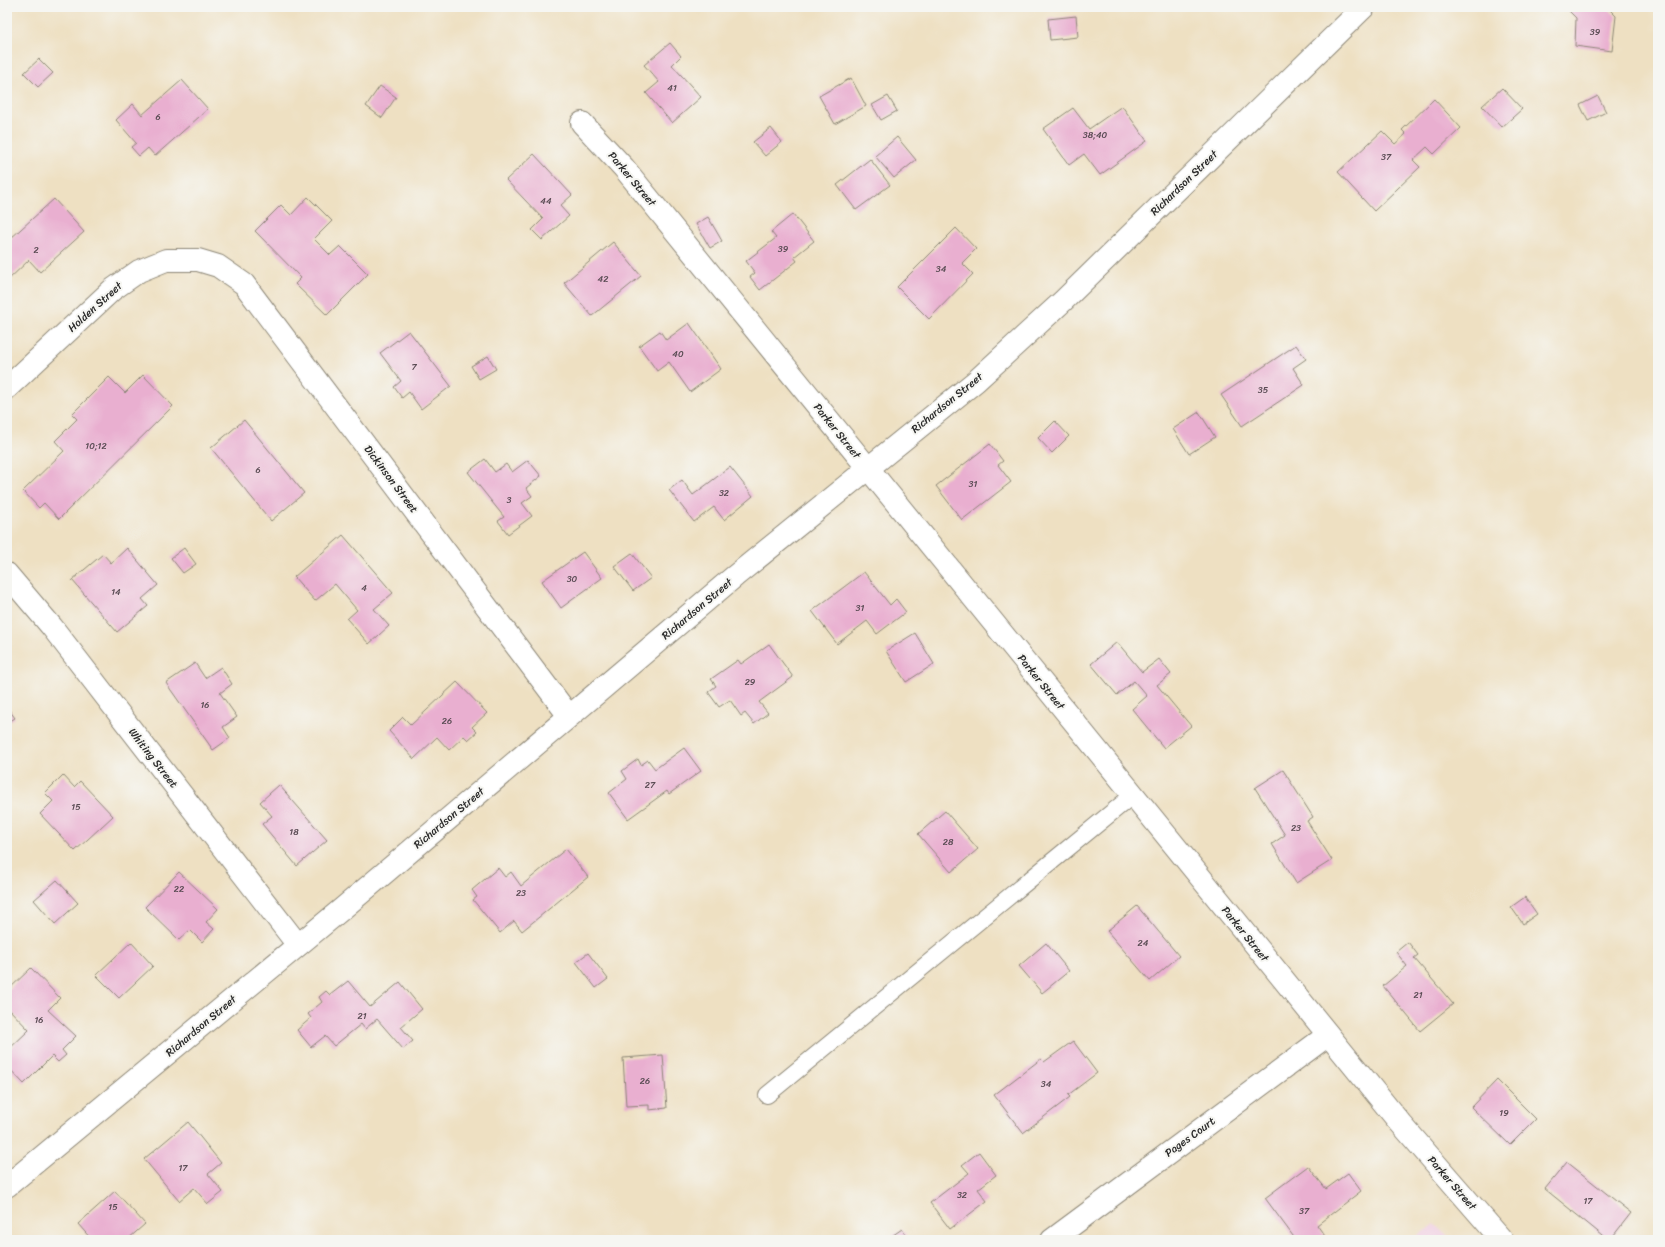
<svg xmlns="http://www.w3.org/2000/svg" width="1665" height="1247" font-family="Sriracha,sans-serif">
  <style>
    .built { fill: #f1d0e3 }
    .building { fill: #e9afd0 }
    .lines { fill: none; stroke-linecap: round; stroke-linejoin: round }
    .service-casing { stroke: #8c8676; stroke-width: 18 }
    .minor-casing { stroke: #8c8676; stroke-width: 24 }
    .service { stroke: #fff; stroke-width: 16 }
    .minor { stroke: #fff; stroke-width: 22 }
    .labels { text-anchor: middle; dominant-baseline: central; stroke-width: 4; stroke-linejoin: round; paint-order: stroke }
    .number-label { font-size: 9px; fill: #5a4c54 }
    .street-label { font-size: 11px; fill: #2b2b2b; stroke: #f6f6f2 }
  </style>
  <rect width="100%" height="100%" fill="#f6f6f2"/>
  <filter id="ink" filterUnits="userSpaceOnUse"><feTurbulence type="fractalNoise" baseFrequency=".025" numOctaves="2"/><feDisplacementMap in="SourceGraphic" scale="8" xChannelSelector="R" yChannelSelector="G"/><feConvolveMatrix kernelMatrix="1 2 1 2 8 2 1 2 1" color-interpolation-filters="sRGB"/></filter>
  <filter id="wash" filterUnits="userSpaceOnUse"><feTurbulence type="fractalNoise" baseFrequency=".012" numOctaves="4" result="noise"/><feDisplacementMap in="SourceGraphic" scale="16" xChannelSelector="R" yChannelSelector="G"/><feGaussianBlur stdDeviation="0.9" result="paint"/><feColorMatrix in="noise" values="0 0 0 0 0 0 0 0 0 0 0 0 0 0 0 0 0 1.4 0 .05"/><feComposite in="paint" operator="in"/></filter>
  <g filter="url(#wash)">
    <rect width="100%" height="100%" fill="#eee0c2"/>
    <!-- built -->
    <path class="built" d="M1435,1223l14,17h-37z"/>
    <g id="blocks">
      <!-- building -->
      <g class="building">
        <path d="M1565,7h42l9,9 -4,35 -37,-5 1,-28z"/>
        <path d="M1076,16l2,21 -28,3 -2,-21z"/>
        <path d="M670,43l11,13 -9,9 29,32 -29,26 -26,-30 13,-11 -15,-17z"/>
        <path d="M39,59l14,14 -15,14 -14,-14z"/>
        <path d="M851,78l15,28 -31,18 -16,-28z"/>
        <path d="M182,80l26,29 -53,47 -7,-8 -9,8 -8,-9 5,-4 -20,-23 17,-16 9,11z"/>
        <path d="M380,86l16,11 -14,21 -16,-12z"/>
        <path d="M1502,88l20,21 -20,18 -20,-21z"/>
        <path d="M888,96l9,15 -16,9 -9,-15z"/>
        <path d="M1598,96l8,16 -18,9 -8,-16z"/>
        <path d="M1434,99l27,29 -27,26 -7,-7 -14,13 7,7 -46,44 -36,-39 44,-41 13,13 11,-10 -4,-4z"/>
        <path d="M1122,106l25,35 -47,34 -16,-21 -15,11 -26,-36 30,-21 16,21z"/>
        <path d="M771,128l11,14 -17,14 -12,-14z"/>
        <path d="M897,137l19,23 -22,18 -19,-22z"/>
        <path d="M534,154l38,41 -12,11 9,10 -27,24 -10,-10 11,-11 -37,-39z"/>
        <path d="M870,159l20,26 -34,25 -19,-25z"/>
        <path d="M308,197l24,24 -18,18 16,16 10,-9 28,28 -41,41 -32,-31 6,-6 -46,-47 26,-26 10,10z"/>
        <path d="M54,199l30,33 -44,40 -11,-12 -22,21v-45l3,3z"/>
        <path d="M793,214l21,27 -20,16 3,4 -37,29 -10,-13 5,-4 -9,-12 30,-23 -5,-6z"/>
        <path d="M708,217l14,24 -12,7 -14,-24z"/>
        <path d="M956,228l20,21 -14,14 11,11 -44,45 -32,-32z"/>
        <path d="M613,242l28,34 -49,40 -28,-33z"/>
        <path d="M689,323l32,46 -31,23 -21,-30 -12,9 -18,-25 21,-15 6,9z"/>
        <path d="M409,331l42,55 -30,23 -12,-17 -7,6 -8,-11 7,-6 -21,-28z"/>
        <path d="M1296,345l10,14 -13,9 11,17 -62,41 -21,-31z"/>
        <path d="M488,356l8,13 -17,10 -8,-13z"/>
        <path d="M143,375l30,31 -114,113 -15,-16 -5,5 -16,-17 41,-40 -9,-10 22,-22 -5,-5 37,-37 16,16z"/>
        <path d="M1199,412l16,25 -26,17 -16,-25z"/>
        <path d="M244,420l60,73 -33,28 -60,-73z"/>
        <path d="M1055,421l14,15 -17,17 -14,-15z"/>
        <path d="M990,444l13,17 -5,4 13,17 -49,38 -26,-34z"/>
        <path d="M485,459l10,13 11,-8 6,8 16,-12 13,16 -15,12 6,8 -10,7 10,13 -24,18 -10,-13 6,-4 -36,-45z"/>
        <path d="M730,467l23,29 -29,24 -10,-13 -20,15 -25,-32 13,-10 11,15z"/>
        <path d="M343,535l50,58 -19,16 15,17 -20,18 -22,-25 10,-9 -22,-26 -20,17 -21,-24z"/>
        <path d="M127,548l31,37 -16,14 6,7 -31,26 -45,-52 31,-26 8,9z"/>
        <path d="M184,548l12,16 -13,9 -12,-15z"/>
        <path d="M583,552l19,26 -41,30 -19,-27z"/>
        <path d="M632,553l19,25 -18,13 -19,-25z"/>
        <path d="M864,572l26,33 6,-6 10,13 -29,22 -10,-13 -30,23 -25,-33z"/>
        <path d="M915,633l19,31 -28,18 -20,-31z"/>
        <path d="M1117,642l25,30 17,-13 12,15 -14,11 34,41 -27,22 -32,-39 15,-13 -13,-15 -17,14 -26,-31z"/>
        <path d="M769,644l24,33 -34,25 9,11 -14,11 -9,-11 -4,3 -11,-16 -11,7 -11,-15 8,-6 -5,-7 27,-19 3,4z"/>
        <path d="M195,663l10,15 16,-11 11,17 -12,9 17,24 -14,10 7,11 -17,12 -47,-67z"/>
        <path d="M457,682l30,31 -15,14 5,5 -9,8 -4,-4 -15,14 -12,-13 -23,22 -25,-28 14,-14 8,8z"/>
        <path d="M7,707l8,11 -8,5z"/>
        <path d="M684,748l17,23 -32,23 -2,-3 -39,28 -19,-26 18,-14 -5,-8 16,-12 3,6 7,-5 7,9z"/>
        <path d="M1283,770l30,47 -6,4 25,39 -36,23 -24,-39 13,-9 -30,-47z"/>
        <path d="M63,775l11,12 6,-6 33,35 -38,35 -35,-37 13,-13 -8,-8z"/>
        <path d="M279,785l48,55 -30,26 -35,-42 10,-8 -12,-14z"/>
        <path d="M945,811l33,38 -27,23 -33,-38z"/>
        <path d="M566,849l22,28 -66,54 -8,-10 -14,12 -27,-33 4,-3 -5,-7 26,-22 7,9 6,-5 10,14z"/>
        <path d="M179,872l39,37 -12,13 8,7 -12,13 -12,-12 -11,10 -34,-33z"/>
        <path d="M57,880l21,23 -23,21 -21,-24z"/>
        <path d="M1525,897l12,17 -14,10 -12,-17z"/>
        <path d="M1137,906l42,50 -29,25 -43,-50z"/>
        <path d="M131,942l22,24 -34,32 -23,-23z"/>
        <path d="M1408,942l10,13 -4,3 39,46 -33,27 -37,-45 24,-20 -11,-14z"/>
        <path d="M1046,943l23,28 -27,22 -23,-27z"/>
        <path d="M588,953l20,26 -12,9 -20,-26z"/>
        <path d="M31,968l29,30 -12,12 28,26 -14,14 4,5 -8,7 -6,-6 -28,28 -17,-18v-15l22,-21 -22,-23v-16z"/>
        <path d="M348,981l22,26 30,-25 22,27 -21,18 12,14 -10,8 -26,-30 -12,10 -4,-5 -27,22 -9,-10 -14,11 -14,-17 14,-12 -3,-4 14,-12 -3,-5 7,-6 4,4z"/>
        <path d="M1073,1041l24,32 -29,22 2,2 -47,36 -29,-38 47,-36 3,3z"/>
        <path d="M663,1055l4,53 -18,2v-5l-23,1 -3,-48z"/>
        <path d="M1497,1080l39,39 -26,26 -39,-38z"/>
        <path d="M188,1122l33,41 -13,11 15,18 -15,12 -14,-16 -15,13 -35,-42z"/>
        <path d="M979,1152l17,23 -18,14 9,12 -37,28 -20,-26 39,-30 -7,-8z"/>
        <path d="M1567,1162l64,51 -21,27h-2l-63,-51z"/>
        <path d="M1308,1166l18,23 22,-16 13,18 -44,34 10,14 -2,1h-29l-31,-42z"/>
        <path d="M115,1191l30,33 -18,16h-35l-14,-16z"/>
        <path d="M902,1229l7,11h-23z"/>
      </g>
    </g>
  </g>
  <g filter="url(#ink)">
    <use href="#blocks" fill-opacity="0" stroke="#8c8676" stroke-width="1"/>
    <g class="lines">
      <defs>
        <path id="service" d="M767,1095l366,-300"/>
        <g id="minor">
          <path d="M582,123l42,45 772,950 106,122"/>
          <path d="M7,388l105,-98 27,-19 27,-11h32l20,6 26,18 325,432"/>
          <path d="M7,574l45,53 246,318"/>
          <path d="M7,1186l335,-277 393,-333 241,-195 87,-80 301,-294"/>
          <path d="M1052,1240l276,-205"/>
        </g>
      </defs>
      <!-- service casing -->
      <use href="#service" class="service-casing"/>
      <!-- minor casing -->
      <use href="#minor" class="minor-casing"/>
      <!-- service -->
      <use href="#service" class="service"/>
      <!-- minor -->
      <use href="#minor" class="minor"/>
    </g>
  </g>
  <g class="labels">
    <!-- number labels -->
    <g class="number-label">
      <text x="1595" y="32">39</text>
      <text x="672" y="88">41</text>
      <text x="158" y="117">6</text>
      <text x="1095" y="135">38;40</text>
      <text x="1386" y="157">37</text>
      <text x="546" y="201">44</text>
      <text x="783" y="249">39</text>
      <text x="36" y="250">2</text>
      <text x="941" y="269">34</text>
      <text x="603" y="279">42</text>
      <text x="678" y="354">40</text>
      <text x="414" y="367">7</text>
      <text x="1263" y="390">35</text>
      <text x="96" y="446">10;12</text>
      <text x="258" y="470">6</text>
      <text x="973" y="484">31</text>
      <text x="724" y="493">32</text>
      <text x="509" y="500">3</text>
      <text x="572" y="579">30</text>
      <text x="364" y="588">4</text>
      <text x="116" y="592">14</text>
      <text x="860" y="608">31</text>
      <text x="750" y="682">29</text>
      <text x="205" y="705">16</text>
      <text x="447" y="721">26</text>
      <text x="650" y="785">27</text>
      <text x="76" y="807">15</text>
      <text x="1296" y="828">23</text>
      <text x="294" y="832">18</text>
      <text x="948" y="842">28</text>
      <text x="179" y="889">22</text>
      <text x="521" y="893">23</text>
      <text x="1143" y="943">24</text>
      <text x="1418" y="995">21</text>
      <text x="362" y="1016">21</text>
      <text x="39" y="1020">16</text>
      <text x="645" y="1081">26</text>
      <text x="1046" y="1084">34</text>
      <text x="1504" y="1113">19</text>
      <text x="183" y="1168">17</text>
      <text x="962" y="1195">32</text>
      <text x="1588" y="1201">17</text>
      <text x="113" y="1207">15</text>
      <text x="1304" y="1211">37</text>
    </g>
    <!-- street labels -->
    <g class="street-label">
      <text transform="translate(632 179) rotate(50)">Parker Street</text>
      <text transform="translate(1184 183) rotate(-44)">Richardson Street</text>
      <text transform="translate(95 307) rotate(-42)">Holden Street</text>
      <text transform="translate(947 403) rotate(-39)">Richardson Street</text>
      <text transform="translate(837 431) rotate(51)">Parker Street</text>
      <text transform="translate(391 479) rotate(53)">Dickinson Street</text>
      <text transform="translate(697 609) rotate(-40)">Richardson Street</text>
      <text transform="translate(1041 682) rotate(51)">Parker Street</text>
      <text transform="translate(153 758) rotate(52)">Whiting Street</text>
      <text transform="translate(449 818) rotate(-40)">Richardson Street</text>
      <text transform="translate(1245 934) rotate(51)">Parker Street</text>
      <text transform="translate(201 1026) rotate(-40)">Richardson Street</text>
      <text transform="translate(1190 1137) rotate(-36)">Pages Court</text>
      <text transform="translate(1452 1183) rotate(49)">Parker Street</text>
    </g>
  </g>
  <!-- margin -->
  <rect width="1665" height="1247" fill="none" stroke="#f6f6f2" stroke-width="24"/>
</svg>
